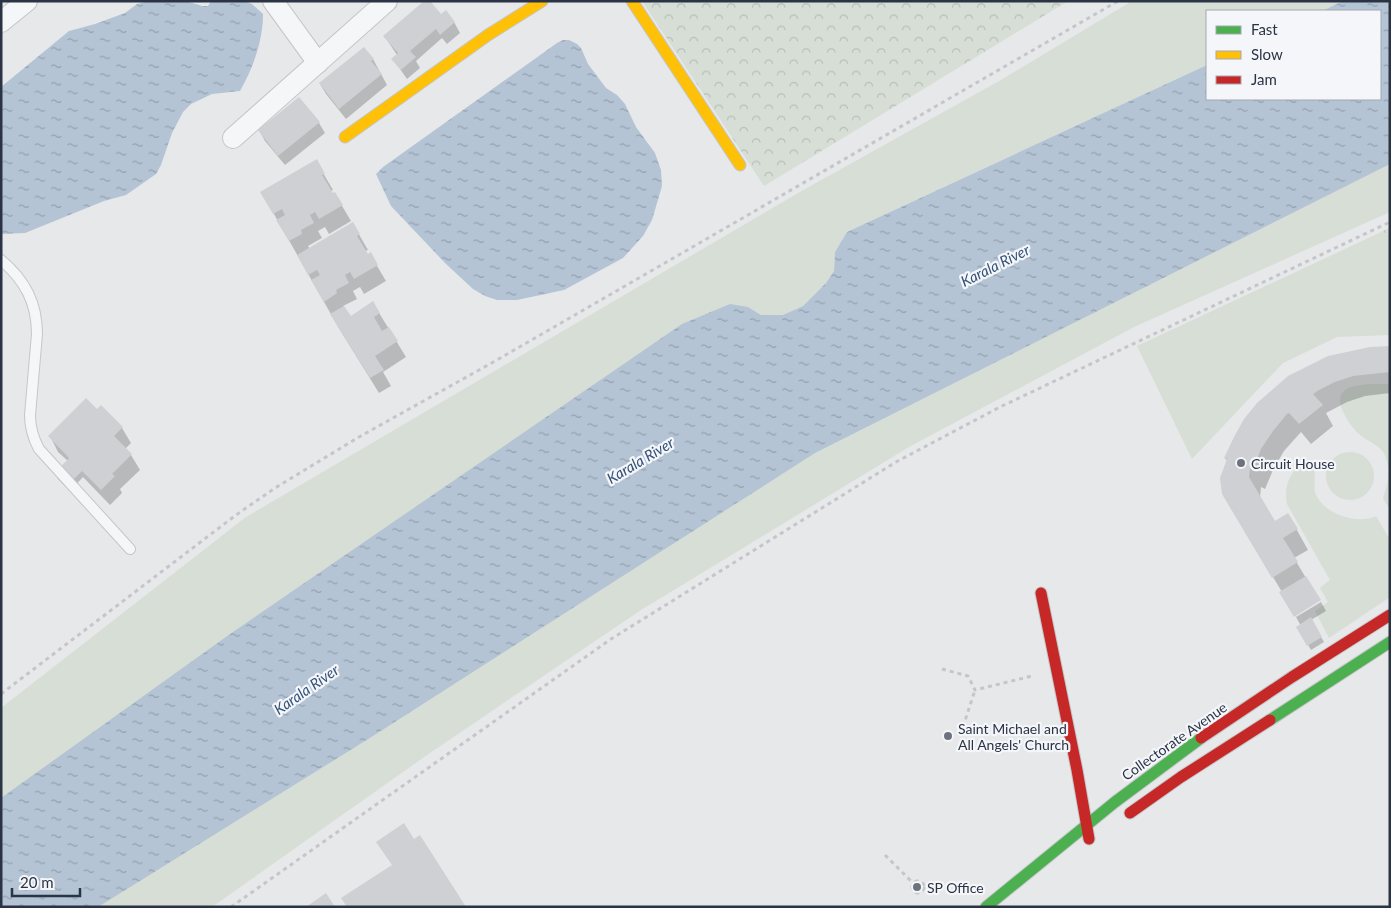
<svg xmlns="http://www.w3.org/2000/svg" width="1391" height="908" font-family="Lato,sans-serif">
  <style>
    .green { fill: #d6ded6 }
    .forest { fill: url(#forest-crowns) }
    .water { fill: url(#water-ripples) }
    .shadow { fill: #0003 }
    .building { fill: #ced0d3 }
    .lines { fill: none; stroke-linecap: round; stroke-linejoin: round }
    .lane-casing { stroke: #c4c6c8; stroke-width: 12 }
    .street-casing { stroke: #c4c6c8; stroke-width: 22 }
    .fast-casing { stroke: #c4c6c8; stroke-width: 13 }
    .slow-casing { stroke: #c4c6c8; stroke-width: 13 }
    .jam-casing { stroke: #c4c6c8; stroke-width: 13 }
    .path { stroke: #c5c6ca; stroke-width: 3; stroke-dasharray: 4 4; stroke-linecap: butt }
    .lane { stroke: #f5f6f7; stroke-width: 10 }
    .street { stroke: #f5f6f7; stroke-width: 20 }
    .fast { stroke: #4caf50; stroke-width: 11 }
    .slow { stroke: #ffc107; stroke-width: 11 }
    .jam { stroke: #c62828; stroke-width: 11 }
    .poi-dot { fill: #6c737f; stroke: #f4f6f9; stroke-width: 2 }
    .labels { text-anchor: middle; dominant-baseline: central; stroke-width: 4.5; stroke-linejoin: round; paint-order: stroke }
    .poi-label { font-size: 14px; fill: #2b3445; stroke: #f4f6f9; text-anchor: start }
    .street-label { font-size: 14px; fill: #2b3445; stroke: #f4f6f9 }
    .water-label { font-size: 15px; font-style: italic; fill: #34527a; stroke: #f4f6f9 }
  </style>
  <defs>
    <pattern id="forest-crowns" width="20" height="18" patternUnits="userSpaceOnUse" patternTransform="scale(1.25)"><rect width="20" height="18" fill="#d6ded6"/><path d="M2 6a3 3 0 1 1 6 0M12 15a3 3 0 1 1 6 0" fill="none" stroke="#b8bfb9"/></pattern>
    <pattern id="water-ripples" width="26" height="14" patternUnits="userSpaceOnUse" patternTransform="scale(1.25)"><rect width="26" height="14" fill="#b4c4d5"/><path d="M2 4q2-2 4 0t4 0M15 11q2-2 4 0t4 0" fill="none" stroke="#93a0af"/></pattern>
  </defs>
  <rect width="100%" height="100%" fill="#e6e8ea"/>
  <!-- green -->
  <g class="green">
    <path d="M1132,1h211l-21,10h-115v54l-360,167 -12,20 -1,19 -8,12 -23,23 -20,9h-22l-13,-8 -747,494v-93l245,-191 552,-324 203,-113z"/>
    <path d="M1390,155v57l-256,115 -225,120 -268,163 -214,145 -215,152h-159l552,-359z"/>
    <path d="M1390,228v107l-53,2 -54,26 -91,96 -55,-113z"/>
    <path d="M1390,384v126l-7,-12c6,-15 8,-31 1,-45 -6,-9 -17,-12 -25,-19 -10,-10 -32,-39 -8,-47 12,-4 26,-3 39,-3z"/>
    <circle cx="1350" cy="476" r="24"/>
    <path d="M1303,464c4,0 8,0 10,4 4,7 0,16 2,24 7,22 42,33 61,24l14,24v57l-61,41 -14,-27 13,-9 -8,-14 10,-8 -43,-76c-3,-16 1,-31 16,-40z"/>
  </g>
  <!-- forest -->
  <g class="forest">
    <path d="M642,1h426l-304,185z"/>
    <path d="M1390,228v32l-10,-28z"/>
  </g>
  <!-- water -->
  <g class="water">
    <path d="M148,1h38l16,5h6l3,-5h33l8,3 11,10c0,27 -10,54 -23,77l-28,3 -21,10 -8,8 -11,21 -11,32 -5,9 -30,21 -22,6 -79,32 -24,1v-147l68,-56 26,-7 30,-11 12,-9z"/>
    <path d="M1343,1h47v163l-575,289 -442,283 -275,171h-97v-109l229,-164 452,-310 48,-20 18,3 13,8h22l20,-9 23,-23 8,-12 1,-19 12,-20 360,-167v34h173v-88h-58z"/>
    <path d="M563,40h6l8,4 4,4 7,16 18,24 11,7 8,9 11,23 19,26 6,17 1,16 -10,34 -9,16 -20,22 -59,32 -47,10h-20l-12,-4 -12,-7 -28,-26 -54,-57 -15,-32 7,-7 174,-124z"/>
  </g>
  <!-- shadow -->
  <g class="shadow">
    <path d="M441,16l13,6 6,11 -13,11 -5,-6 -26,23 4,7 -13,11 -14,-20 4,-4 -12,-18z"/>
    <path d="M373,59l14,26 -41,34 -20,-25 -6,-10z"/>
    <path d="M299,98l20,25 6,10 -40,32 -20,-24 -6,-11z"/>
    <path d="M316,161l17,29 -3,1 3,4 2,-1 16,27 -22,13 -4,-7 -7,4 4,7 -14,8 2,3 43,-25 15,26 -3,1 3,4 2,-1 16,27 -22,13 -4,-7 -7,4 4,8 -14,7 7,11 23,-14 33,54 -23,15 8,14 -12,7 -39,-63 -78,-137z"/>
    <path d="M1390,347v46l-25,3 -18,6 -21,11 7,13 -22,18 -10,-12 -17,19 -11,19 -8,19 -4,-2 -1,11 14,24 14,-8 20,36 -14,8 12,20 -24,14 -47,-78 -8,-53 -2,-3 10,-21z"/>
    <path d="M101,407l21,21 9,15 -6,6 6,6 9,15 -20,19 2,4 -12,12 -27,-28 -13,14 -12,-12 -3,-5 13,-13 -10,-9 -8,-16 47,-25z"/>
    <path d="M1321,602l5,9 -15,9 13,22 -13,8 -13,-23 3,-1 -5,-9z"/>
  </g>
  <!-- building -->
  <g class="building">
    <path d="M424,1h6l11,13 5,-4 9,12 -15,13 -4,-6 -26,22 6,6 -15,13 -10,-11 7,-6 -15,-17z"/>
    <path d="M364,47l10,12 -3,2 11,13 -43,35 -20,-26z"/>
    <path d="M299,97l21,25 -42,34 -20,-26z"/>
    <path d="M317,159l8,15 -3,1 11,18 2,-1 8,13 -24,14 -4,-7 -5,3 4,8 -13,7 1,4 -13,7 -13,-21 9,-5 -3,-6 -9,5 -13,-22z"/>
    <path d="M353,222l7,12 -3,2 11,18 3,-2 7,13 -24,14 -4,-7 -5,3 4,8 -13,7 1,3 -13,9 -13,-22 9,-5 -3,-5 -9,5 -11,-20z"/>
    <path d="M373,301l7,12 -6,4 8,14 7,-4 9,14 -23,15 9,14 -14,8 -40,-64 14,-8 7,10z"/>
    <path d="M1390,346v26l-37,4 -18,6 -16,8 -6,4 10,11 -24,19 -10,-11 -2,1 -14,17 -12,18 -8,20 -3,-1 -1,9 26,44 13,-8 10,16 -15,9 15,24 -26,16 -50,-84 -2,-16 7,-19 -3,-1 10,-21 10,-18 13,-16 31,-27 40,-20 42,-9z"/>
    <path d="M86,398l11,11 4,-4 22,22 -9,9 18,18 -20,20 3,2 -14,14 -19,-19 -16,16 -12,-13 15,-16 -21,-22z"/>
    <path d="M1306,576l15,24 -27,17 -15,-25z"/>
    <path d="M1311,617l11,20 -15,9 -11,-19z"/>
    <path d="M404,823l10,16 6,-4 46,72h-119l-6,-9 51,-33 -16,-23z"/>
    <path d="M326,893l9,14h-29z"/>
  </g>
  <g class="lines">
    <defs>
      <path id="lane" d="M1,260c24,20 36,43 36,74l-7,81c0,14 3,23 9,34l91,100"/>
      <g id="street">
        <path d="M273,1l45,62"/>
        <path d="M1,22l26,-21"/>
        <path d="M233,138l154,-137"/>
      </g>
      <g id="fast">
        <path d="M1270,720l120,-78"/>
        <path d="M986,907l129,-105 86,-64"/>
      </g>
      <g id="slow">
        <path d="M632,1l108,164"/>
        <path d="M345,137l143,-102 54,-34"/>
      </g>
      <g id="jam">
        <path d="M1041,593l36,177 12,69"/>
        <path d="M1201,738l91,-61 98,-62"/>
        <path d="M1130,813l51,-36 89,-57"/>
      </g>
    </defs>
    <!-- lane casing -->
    <use href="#lane" class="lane-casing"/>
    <!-- street casing -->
    <use href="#street" class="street-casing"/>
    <!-- fast casing -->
    <use href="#fast" class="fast-casing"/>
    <!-- slow casing -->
    <use href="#slow" class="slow-casing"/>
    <!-- jam casing -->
    <use href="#jam" class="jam-casing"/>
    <!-- path -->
    <g class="path">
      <path d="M942,669l26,7 7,14 57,-14"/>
      <path d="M1,694l235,-179 39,-27 84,-51 138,-77 621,-359"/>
      <path d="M963,727l12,-37"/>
      <path d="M885,855l28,28"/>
      <circle cx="918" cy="887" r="6"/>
      <path d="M231,907l380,-268 285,-177 104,-55 390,-185"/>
    </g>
    <!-- lane -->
    <use href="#lane" class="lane"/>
    <!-- street -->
    <use href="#street" class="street"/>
    <!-- fast -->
    <use href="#fast" class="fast"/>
    <!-- slow -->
    <use href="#slow" class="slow"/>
    <!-- jam -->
    <use href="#jam" class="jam"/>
  </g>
  <!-- markers -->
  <g class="poi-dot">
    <circle cx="1241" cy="463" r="5"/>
    <circle cx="948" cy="736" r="5"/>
    <circle cx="917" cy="887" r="5"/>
  </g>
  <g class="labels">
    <!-- poi labels -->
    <g class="poi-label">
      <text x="1251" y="463">Circuit House</text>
      <text x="958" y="728">Saint Michael and<tspan x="958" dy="16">All Angels' Church</tspan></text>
      <text x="927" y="887">SP Office</text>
    </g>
    <!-- street labels -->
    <g class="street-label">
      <text transform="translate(1174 741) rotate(-35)">Collectorate Avenue</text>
    </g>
    <!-- water labels -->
    <g class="water-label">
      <text transform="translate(995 265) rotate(-27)">Karala River</text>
      <text transform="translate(640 460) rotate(-31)">Karala River</text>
      <text transform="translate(306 689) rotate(-35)">Karala River</text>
    </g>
  </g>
  <!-- border -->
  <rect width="1391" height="908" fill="none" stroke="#2b3445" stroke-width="5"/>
  <!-- legend -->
  <rect x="1206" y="10" width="175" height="90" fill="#f4f6f9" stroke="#a4a8b1"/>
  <rect x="1216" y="26" width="25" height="8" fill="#4caf50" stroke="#a4a8b1"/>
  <text x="1251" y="35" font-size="15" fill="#2b3445">Fast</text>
  <rect x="1216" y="51" width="25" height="8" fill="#ffc107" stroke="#a4a8b1"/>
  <text x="1251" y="60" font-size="15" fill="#2b3445">Slow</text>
  <rect x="1216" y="76" width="25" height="8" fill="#c62828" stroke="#a4a8b1"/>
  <text x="1251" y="85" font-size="15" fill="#2b3445">Jam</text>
  <!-- scale -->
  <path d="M12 888v8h68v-8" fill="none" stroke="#2b3445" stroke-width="2.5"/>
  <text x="20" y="888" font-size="15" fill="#2b3445" stroke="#f4f6f9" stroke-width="4" paint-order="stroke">20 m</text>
</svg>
